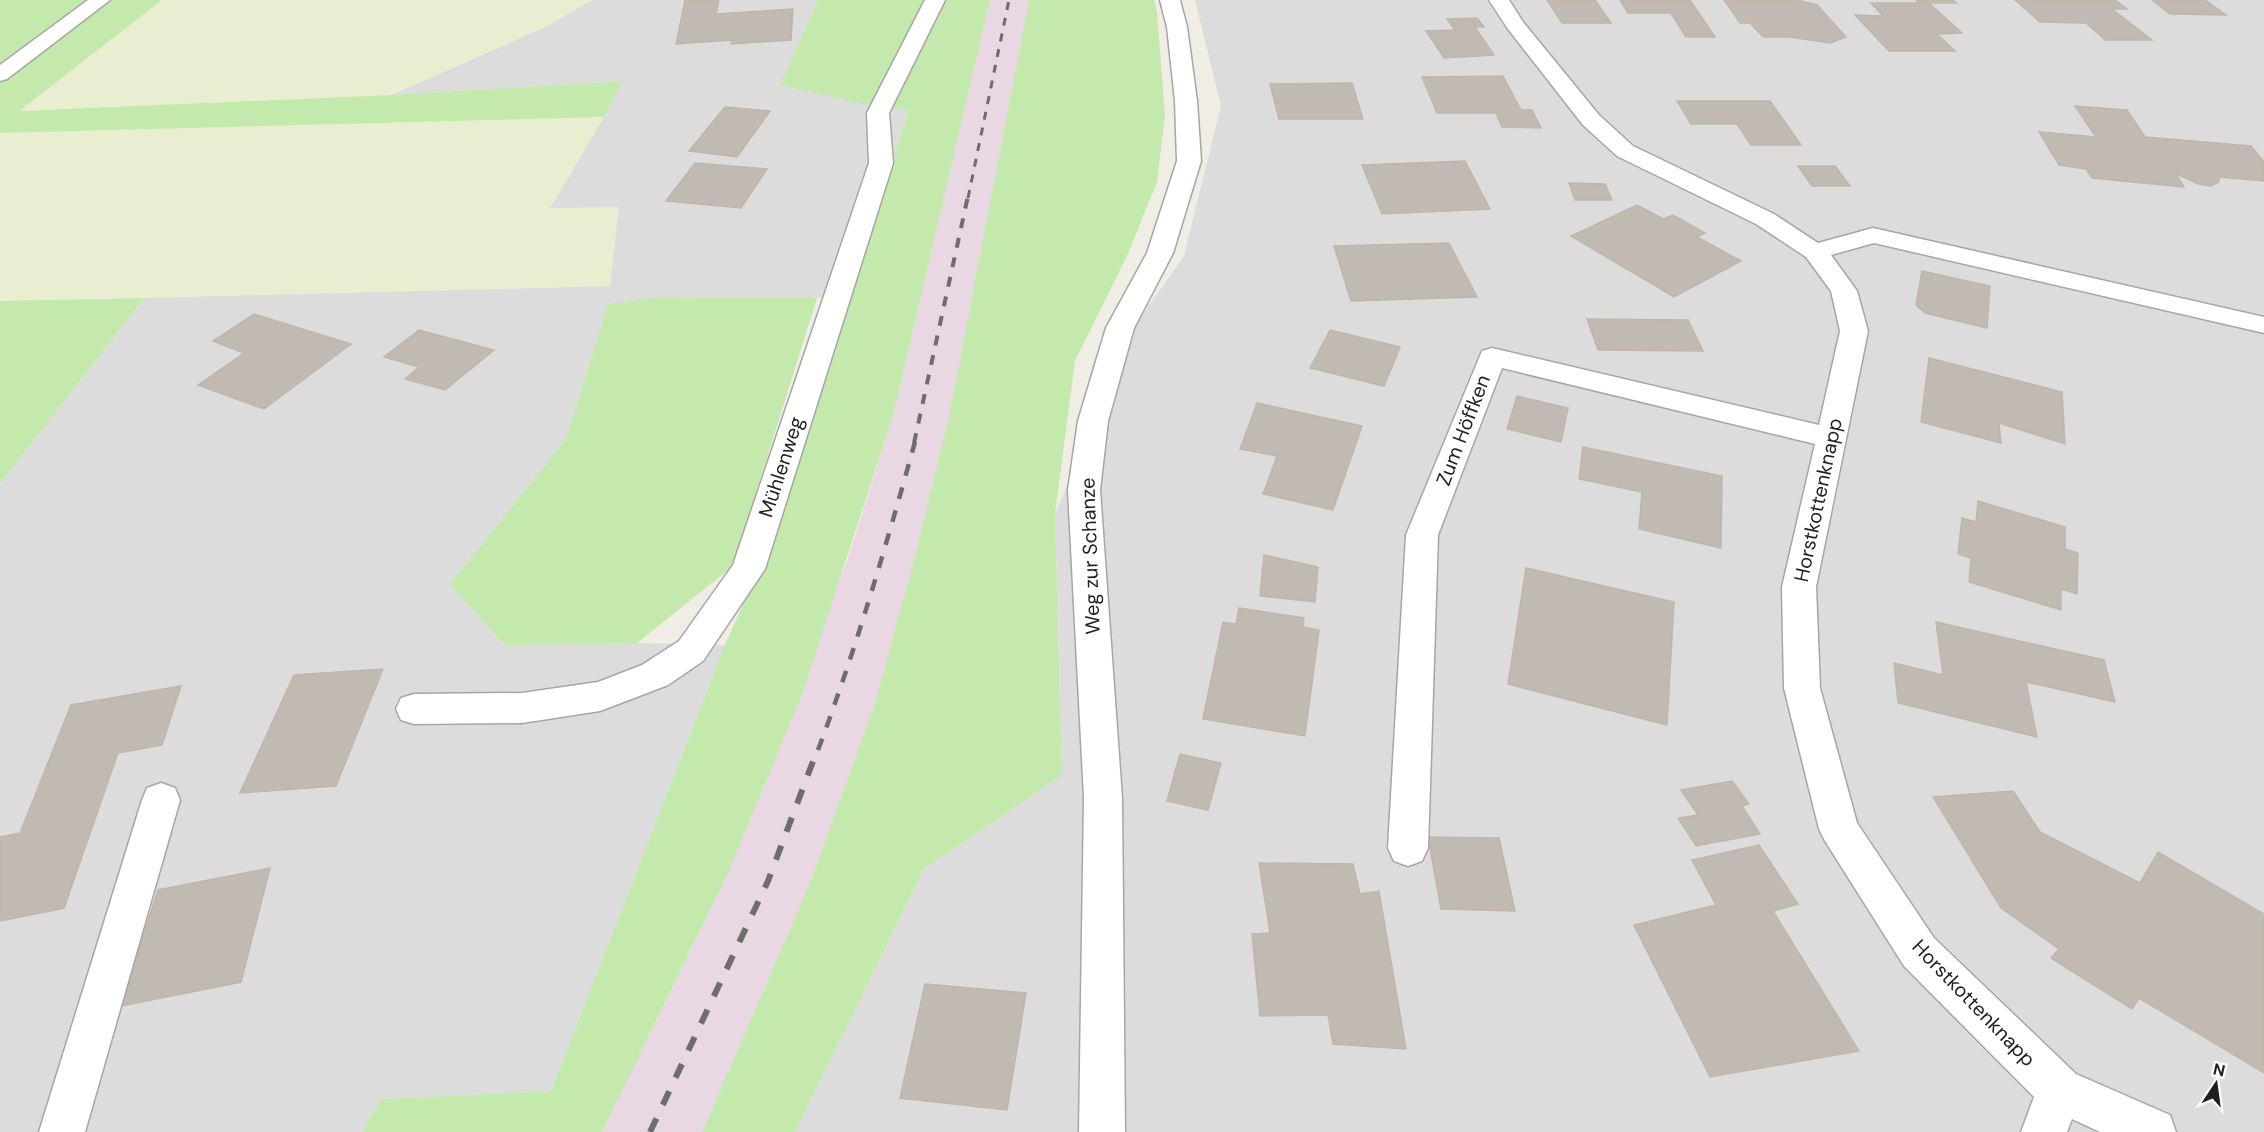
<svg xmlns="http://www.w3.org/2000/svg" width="2264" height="1132" font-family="'DM Sans',sans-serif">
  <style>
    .residential { fill: #dddcdc }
    .industrial { fill: #e9d7e3 }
    .farmland { fill: #e9eed1 }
    .grass { fill: #c3e9ac }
    .building { fill: #c0bab2; stroke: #c1b6a8; stroke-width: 1.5 }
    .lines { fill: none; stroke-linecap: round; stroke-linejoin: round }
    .minor-casing { stroke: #a6a6a6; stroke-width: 3 }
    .minor { fill: #fff; fill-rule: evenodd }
    .rail-far3 { stroke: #6d6d6d; stroke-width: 3; stroke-dasharray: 8 8; stroke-linecap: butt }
    .rail-far2 { stroke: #6d6d6d; stroke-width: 4; stroke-dasharray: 10 10; stroke-linecap: butt }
    .rail-far1 { stroke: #6d6d6d; stroke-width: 4.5; stroke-dasharray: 12 12; stroke-linecap: butt }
    .rail { stroke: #6d6d6d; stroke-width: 6; stroke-dasharray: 15 15; stroke-linecap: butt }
    .labels { text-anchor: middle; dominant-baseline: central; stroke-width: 4.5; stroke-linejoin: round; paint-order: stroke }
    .street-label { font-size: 20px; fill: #1f1f1f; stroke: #fff }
  </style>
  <rect width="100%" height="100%" fill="#f0ede5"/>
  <!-- residential -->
  <g class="residential">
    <path d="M592,0h226l-37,84 91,22 37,3 -58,186 -34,3 -159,-1 -50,7 -42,135 -116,145 54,61 133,-2 88,2 -174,446 -170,8 -19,33h-362v-648l144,-186 466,-12 -60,-78 54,-91 18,-36 -231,14 154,-68z"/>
    <path d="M1195,0h1069v1132h-1469l129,-263 138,-94 -7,-261 76,-183 53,-75 37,-150z"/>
  </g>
  <!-- industrial -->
  <path class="industrial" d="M990,0h39l-80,416 -34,140 -40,147 -65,180 -108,249h-100l125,-257 122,-320 44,-139z"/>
  <!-- farmland -->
  <g class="farmland">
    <path d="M162,0h430l-47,27 -154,68 -374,16z"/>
    <path d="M604,117l-54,91 69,-1 -9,79 -610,15v-168z"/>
  </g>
  <!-- grass -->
  <g class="grass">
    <path d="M0,0h162l-143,111 372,-16 232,-14 -19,36 -604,16z"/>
    <path d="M818,0h172l-97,416 -92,281 -74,178 -125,257h-240l19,-33 170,-8 174,-446 34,-76 150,-459 -37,-4 -92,-21z"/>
    <path d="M1029,0h125l3,12 8,104 -8,66 -30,74 -52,105 -20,153 7,261 -138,94 -129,263h-93l108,-249 65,-180 40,-147 34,-140z"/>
    <path d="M658,297l159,1 -84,268 -96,77 -133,2 -54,-61 116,-145 42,-135z"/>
    <path d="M144,298l-144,186v-183z"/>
  </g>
  <!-- building -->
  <g class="building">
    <path d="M685,0h34l-3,14 77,-5 -2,31 -60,4 1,-4 -56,4z"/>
    <path d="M1547,0h48l16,23h-49z"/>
    <path d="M1620,0h70l25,37h-29l-15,-24h-43z"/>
    <path d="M1724,0h73l20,5 29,32 -16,6 -40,-6h-27l-13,-14h-10z"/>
    <path d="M1916,0h37l3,3h-27l33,30 -25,1 18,17h-66l-34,-36 28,1 -12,-13h48z"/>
    <path d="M2015,0h100l12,9h-15l40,31h-47l-19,-17 -46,-1z"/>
    <path d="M2152,0h53l21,15 -56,-1z"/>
    <path d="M1477,18l7,9h-9l19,28 -50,3 -18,-27 29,-1 -8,-11z"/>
    <path d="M1503,76l18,34h11l9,18 -39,-1 -6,-14h-59l-15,-36z"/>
    <path d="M1352,83l11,36h-84l-9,-35z"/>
    <path d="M1677,101h93l31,44h-50l-14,-21h-46z"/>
    <path d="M2075,106l52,4 18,27 106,9 13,16v19l-45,-4v5l-9,4 -11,-2 -23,-10 8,13 -92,-9 -6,-9 -27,-4 -20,-33 57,5z"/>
    <path d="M725,107l45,4 -33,46 -48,-6z"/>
    <path d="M1465,161l25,48 -108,5 -20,-49z"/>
    <path d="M695,163l72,6 -26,39 -75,-7z"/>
    <path d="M1798,166h37l15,20h-38z"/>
    <path d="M1569,183l36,1 7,16h-37z"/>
    <path d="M1637,205l26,14 10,-4 32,18 -8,4 44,24 -67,36 -103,-61z"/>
    <path d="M1449,243l28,54 -126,4 -17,-55z"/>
    <path d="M1922,271l68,15 -3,42 -62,-15 -9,-8z"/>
    <path d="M254,314l97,30 -87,65 -66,-24 46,-32 -31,-12z"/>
    <path d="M1587,319l101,1 15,31 -105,-1z"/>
    <path d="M419,330l75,20 -49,40 -40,-11 14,-12 -35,-10z"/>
    <path d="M1330,330l70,17 -16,39 -74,-18z"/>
    <path d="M1929,358l133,34 3,52 -66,-21 2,20 -80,-21z"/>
    <path d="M1517,396l51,12 -7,34 -54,-13z"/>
    <path d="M1257,403l105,23 -29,84 -70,-16 14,-38 -37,-7z"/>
    <path d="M1583,447l139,29 -1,72 -82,-19 3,-37 -63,-13z"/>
    <path d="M1978,501l87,26v22l13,4 -1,41 -16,-5v21l-92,-28 2,-24 -13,-4 4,-36 14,4z"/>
    <path d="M1264,555l54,12 -3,35 -55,-6z"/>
    <path d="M1526,568l148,34 -7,123 -159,-41z"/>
    <path d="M1239,608l65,10 -1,9 16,3 -14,106 -102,-17 20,-97 13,2z"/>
    <path d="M1936,622l168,38 11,42 -89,-20 11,55 -139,-34 -4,-40 49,12z"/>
    <path d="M383,669l-47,117 -96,7 54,-118z"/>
    <path d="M181,686l-19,59 -44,8 -54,155 -64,13v-84l20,-4 51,-128z"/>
    <path d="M1180,754l41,9 -13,47 -41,-9z"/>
    <path d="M1732,781l17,23 -7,2 18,28 -64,12 -18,-28 20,-3 -17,-25z"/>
    <path d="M2013,791l27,41 100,51 18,-31 106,62v159l-125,-75 -7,11 -81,-51 8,-9 -58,-41 -68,-111z"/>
    <path d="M1428,837l71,1 16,73 -74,-2z"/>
    <path d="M1759,845l39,59 -25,7 86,140 -149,26 -76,-152 82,-20 -24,-45z"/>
    <path d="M1259,863l94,1 7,30 19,-3 27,158 -73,-5 -5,-29 -68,1 -8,-82 18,-1z"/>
    <path d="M270,868l-29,114 -120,24 37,-116z"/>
    <path d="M925,984l101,9 -19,117 -107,-12z"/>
  </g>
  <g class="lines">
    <defs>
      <g id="minor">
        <path d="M88,0h22l-103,79 -7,2v-16z"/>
        <path d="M925,0h20l-56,113 4,50 -128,406 -62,92 -35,24 -68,26 -78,12 -108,1 -13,-4 -5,-11 5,-11 13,-4 108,-1 76,-11 44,-17 37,-24 54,-76 136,-402 -2,-50z"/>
        <path d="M1160,0h20l7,27 10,74 4,60 -28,92 -39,75 -26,93 -8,69 22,308 3,334h-46l5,-334 -16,-308 10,-69 28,-93 41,-75 30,-92 -2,-60 -8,-74z"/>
        <path d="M1489,0h20l14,22 76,93 34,31 141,68 44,29 55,-15 391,89v16l-390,-90 -43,12 26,36 11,40 -52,256 4,101 37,135 77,115 142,136 94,41 6,17h-76l-28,-13 -5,13h-46l13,-35 -130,-131 -79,-125 -6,-12 -35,-141 -2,-101 33,-143 -313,-76 -64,167 -10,313 -6,13 -14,5 -14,-5 -6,-13 18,-313 76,-184 10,-3 327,77 21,-94 -9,-40 -25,-34 -50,-33 -139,-68 -34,-31 -75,-96z"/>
        <path d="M161,783l14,5 5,12 -95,332h-46l103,-332 5,-12z"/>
      </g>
    </defs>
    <!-- minor casing -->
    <use href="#minor" class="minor-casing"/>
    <!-- minor -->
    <use href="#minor" class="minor"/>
    <!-- rail-far3 -->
    <path class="rail-far3" d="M968,198l41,-198"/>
    <!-- rail-far2 -->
    <path class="rail-far2" d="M914,443l54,-247"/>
    <!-- rail-far1 -->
    <path class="rail-far1" d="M818,750c38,-101 68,-204 97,-308"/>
    <!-- rail -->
    <path class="rail" d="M650,1132l118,-251 50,-133"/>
  </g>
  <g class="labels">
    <!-- street labels -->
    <g class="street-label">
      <text transform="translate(1463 430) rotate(-69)">Zum Höffken</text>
      <text transform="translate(781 467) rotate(-72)">Mühlenweg</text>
      <text transform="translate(1818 500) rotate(-78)">Horstkottenknapp</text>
      <text transform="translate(1090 556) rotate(-92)">Weg zur Schanze</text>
      <text transform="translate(1974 1003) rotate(46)">Horstkottenknapp</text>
    </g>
  </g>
  <!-- north arrow -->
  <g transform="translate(2216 1084) rotate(13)" stroke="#ffffff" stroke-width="4.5" paint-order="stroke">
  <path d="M0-4.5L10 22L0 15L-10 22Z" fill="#1f1f1f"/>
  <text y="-9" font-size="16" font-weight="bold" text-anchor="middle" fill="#1f1f1f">N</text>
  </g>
</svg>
